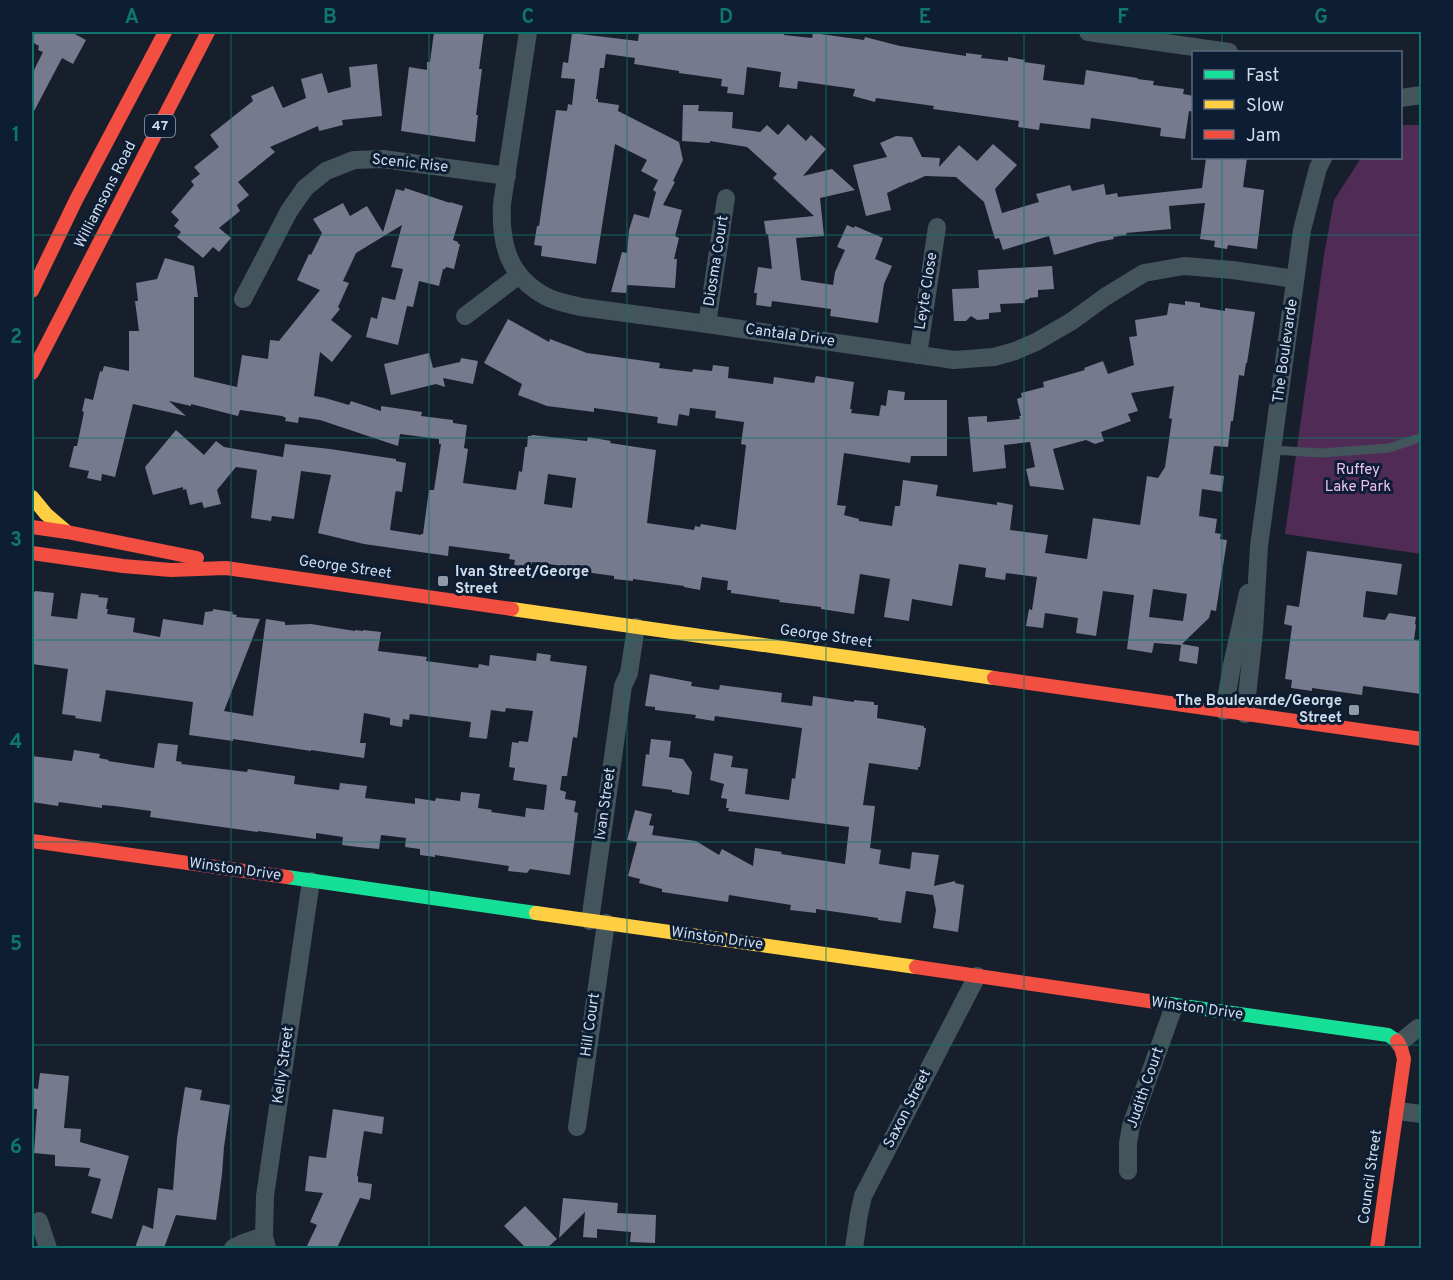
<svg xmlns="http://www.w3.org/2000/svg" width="1453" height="1280" font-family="Overpass,sans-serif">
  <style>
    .green { fill: #502b56 }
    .building { fill: #77798f; fill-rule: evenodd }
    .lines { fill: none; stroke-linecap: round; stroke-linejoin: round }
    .lane { stroke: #44545b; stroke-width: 9 }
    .street { stroke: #44545b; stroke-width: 18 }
    .fast { stroke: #16e098; stroke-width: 14 }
    .slow { stroke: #ffcf43; stroke-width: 14 }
    .jam { stroke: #f24e42; stroke-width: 14 }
    .grid { fill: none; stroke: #0f766e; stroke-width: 1.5; stroke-opacity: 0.55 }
    .poi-dot { fill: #909aa8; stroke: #0d1e34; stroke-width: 2 }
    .labels { text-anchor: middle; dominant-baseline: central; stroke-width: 6; stroke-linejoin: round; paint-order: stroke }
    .shield { fill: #0d1e34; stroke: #96a3b4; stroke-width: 1.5 }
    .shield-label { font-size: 14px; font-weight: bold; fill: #d1dceb }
    .street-label { font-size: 15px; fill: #d1dceb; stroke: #0d1e34 }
    .park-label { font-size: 15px; fill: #f1bff5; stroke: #0d1e34 }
    .poi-label { font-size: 15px; font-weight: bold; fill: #d1dceb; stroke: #0d1e34; text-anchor: start }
    .neatline { fill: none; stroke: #0f766e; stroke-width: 2 }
    .grid-label { font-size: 20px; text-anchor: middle; font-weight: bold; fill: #0f766e }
  </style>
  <rect width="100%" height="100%" fill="#161f2b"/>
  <!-- green -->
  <path class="green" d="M1404,125h17v429l-136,-20 39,-279 10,-55 27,-42h39l1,-32z"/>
  <!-- building -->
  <g class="building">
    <path d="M35,32h36l15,8 -13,24 -11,-6 -30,57v-41l11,-22 -5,-2 1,-4 -7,-4v-4z"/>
    <path d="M434,32h50l-5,37h3l-6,46h2l-3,27 -74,-11 8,-64 18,3v-8h3z"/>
    <path d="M639,32h145v3l28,3 1,-5 51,7 1,-3 35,9 66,10v-3l16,2 -1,3 27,3v-4l17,3 -1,2 21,3 -2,15 41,5 2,-15 52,8 -1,1 17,2 -1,4 31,4 -1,5 11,2v16l-5,-1 -4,28 -25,-3 1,-8 -70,-10 -1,11 -50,-6 -1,7 -21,-3 1,-6 -86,-12 1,-3 -58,-8 -1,4 -22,-6 2,-7 -57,-8 -1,8 -18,-2 2,-15 -34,-5 -3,28 -17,-2 1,-6 -7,-1 1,-7 -43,-6v-2l-45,-7 1,-6 -29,-4 -2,14h-4l-4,31h2v3l21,3 -1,6 61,31 4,18 -10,21 2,1 -12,23 19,5 -7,26 4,2 -5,21h3l-2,29 -48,-3 -1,8 -15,-1 11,-40 5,1 2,-23 5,-16 15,4 7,-26 -3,-2 5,-10 -17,-9 6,-11 -32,-16 -19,120 -55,-8 1,-10 -8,-1 3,-19h2l17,-116 11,1 1,-7 4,1 3,-26 -14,-1 2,-16 5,1 4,-30 66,8z"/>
    <path d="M377,64l5,52 -40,4 1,5 -24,6 -1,-5 -48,21 5,5 -37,30 11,13 -12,10 3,6 -21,17 12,10 -12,14 -6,-5 -10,11 -26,-21 4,-5 -7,-6 5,-6 -8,-8 23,-27 -3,-4 9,-7 -6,-7 25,-20 -9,-12 43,-34 -2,-5 22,-10 10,22 23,-10 -5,-19 21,-6 6,20 23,-6 -2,-20z"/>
    <path d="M683,105h16l-1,6 35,1 -1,16 28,4 7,-7 11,10 10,-11 18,17 5,-6 15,14 -23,27 29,-7 23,21 -35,8 4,38 -28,2 5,42 32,5 2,-13 10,-22 -8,-3 10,-22 7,3 1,-2 28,12 -8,21 17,7 -8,18 -6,39 -48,-7 1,-7 -59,-8 -1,6 -15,-2 1,-12h-3l4,-26 14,2 -4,-35h-2l-2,-13 50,-5 -41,-38 4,-4 -30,-27 -37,-6v2l-28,-2z"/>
    <path d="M896,136l16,1 10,20 18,1 -1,9 20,-22 18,16 16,-17 24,21 -22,24 7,24 37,-11 -3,-8 34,-9 2,6 32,-7 2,11 11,-2 1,4 84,-9 4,-30h41l-4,29 21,3 -7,59 -29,-4 -1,4 -13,-2 1,-6 -15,-2 5,-36 -36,3 2,23 -45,4 1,2 -14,2 1,2 -16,3 -44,13 -5,-19 -46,14 -4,-12 -4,1 -11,-37 -28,-25 -31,-1 -15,7v-1l-23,11 4,17 -25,6 -13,-51 34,-8 -7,-14z"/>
    <path d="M405,188l45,15v-1l13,4 -10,34 5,2v2h2l-6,25 -8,-2 -1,2h-2l-4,17 -20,-5 -6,26 -6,-1 -9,39 -32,-8 5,-20 6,2 5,-22 13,3 8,-31 -12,-2 11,-42 -46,28 -13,28 6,2 -11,24 2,2 -9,11 21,16 -20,26 -12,-10 -6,44 11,2 24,7 2,-4 30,10v-5l41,6 -1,4 32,4v3l14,2 -3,23 4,1 -5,34 53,7 3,-19 3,1 3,-25h2l1,-11h3l1,-1 55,6 1,-4 23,4 -1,2 46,7 -9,73 47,7 1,-4 5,1 1,-3 35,6 10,-85 -5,-1 3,-22 -29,-4 1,-7 -26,-3 -1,8 -10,-2 -2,12 -20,-3 1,-6 -64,-9v4l-47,-6 -29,-11 4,-11 -38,-21 24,-44 41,23 1,-3 37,14 73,10 -1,5 33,4 1,-3 19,2 1,-6 16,2 -1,11 45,6 1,-7 40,6 2,-7 38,6 -4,27h2l-1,4 28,3 2,-11 5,1 2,-16 17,2 -1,8h43v56h-36l-1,7 -66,-10 -7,52 9,1 -2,9 15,4v2l33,5 3,-20h5l3,-26 35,5 -2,11 61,9v-3l16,3 -3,25 38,5 -3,18 42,6 6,-41 47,7 7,-49 11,2 7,-11 7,-48 -3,-1 5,-32 -43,7 7,18 -10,3 3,7 -30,11 3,9 -9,3 -9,-4 -33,9 11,41 -34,-4 -4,-17 9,-2 -5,-25 -26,3 2,23 -33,4 -5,-55 19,-1v6l33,-3 -1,-3h2l-4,-17 5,-2 -1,-4 23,-6 -1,-5 42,-12 -1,-2 19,-7 5,13 26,-9 -5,-28 8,-1 -2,-16 32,-5 2,-12 16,2v-4l15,2v4l25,4v-3l30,4 -8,51h-1l-2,13 -5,-1 -6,46h-2l-3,26 -14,-1 -4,28 14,2 -2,16 -20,-3 -3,27 18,3 -2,14 6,1 -1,5 7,1 -11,71 -5,-1 -2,8 -27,26 17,3 -2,17 -18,-3 2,-16 -27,-2 -2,10 -25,-4 7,-54 -31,-4 -7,45 -20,-3 2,-15 -33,-5 -2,15 -17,-2 3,-17 3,1 5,-33 -31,-4 -1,7 -20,-3 1,-9 -27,-4 -7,42 -40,-7 -3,22 -25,-4 6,-38 -30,-5 -6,40 -33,-5v-2l-42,-5 1,-2 -49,-7v-3h-4l1,-9 -26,-4 -2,13 -16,-3v-1l-51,-7v2l-19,-2v-3l-51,-7v-3l-31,-4v5l-18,-2 1,-5 -6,-1 1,-5 -61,-8 -1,10 -84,-12 -46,-11 13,-58 -30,-4 -7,48 -22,-3 -1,5 -20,-3 6,-48 -21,-3 -19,23 4,14 -17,4 -2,-6 -12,3 -4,-16 -3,1v-3l-30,8 -8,-28 31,-37 28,25 12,-14 8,6 59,10 2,-13 45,5 66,10v2l10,2 -4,29 -6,-1 -1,4 -5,35 31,5v-1h2l6,-44h5l7,-46h-2v-5l-39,-5 -2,12 -78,-26 -21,-3 -1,6 -13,-2 1,-3 -4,-2 -42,-6 -2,6 -47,-12v2l-22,-5 17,15 -53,-12 -18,73 -13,-3 -1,7 -14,-3 2,-7 -20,-4 5,-21h3l7,-34 -2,-1 3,-13 8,2 7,-29 2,1 2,-6 25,5v-40h10l-4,-30h3l-2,-18 21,-4 8,-21 29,8 4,31h-4v80l43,10 5,-32 26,4 2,-19 9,1 41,-51 -23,-10 12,-26 2,1 11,-22 -9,-14 30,-16 7,13 17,-10 16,26 13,-43 8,2zM548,474l28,4 -4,30 -28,-4zM1153,589l34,5 -4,27 -34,-4z"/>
    <path d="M1052,266l2,23 -16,1v7l-9,1v1l-4,1v3l-25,1 1,8 -12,1v6l-12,1 -6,-4 -5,5h-12l-2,-32 27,-1 -1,-18z"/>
    <path d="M429,353l4,15 27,-6 1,-4 17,3 -5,23 -30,-6 2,9 -9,-3 -45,11 -7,-31z"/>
    <path d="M1307,551l95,13 -5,31 -31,-4 -3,26 22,3 4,-7 27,4 -1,7 1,1 -2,15 8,1 -1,53 -58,-8 -1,9 -50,-7v3l-21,-3 1,-8 -7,-1 7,-53 -8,-2 3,-19 12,2z"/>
    <path d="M35,591l19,2 -3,23 26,3 4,-26 18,2 -1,2 10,1 -2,11h2l-1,5 28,4 -2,14 27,5 3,-18 40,6 2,-13 8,-1v-2l20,3 -1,2 5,1 -1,2 24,2 -36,92 29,5 13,-97 19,3v3l26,-1 44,7v-1l8,1v-1l18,2 -3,19 49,6 -1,4 52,7 1,-4 10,2 1,-11 46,6 1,-8 14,2 -1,6 37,5 -10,72 -4,-1 -6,39h-5l-2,14 6,2 -1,7 11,2 -2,11 4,1 -8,62 -40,-6 -3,4 -19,-2 1,-5 -74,-11v2l-15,-2v-6l-15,-2 1,-9 -25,-3 -2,14 -21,-2 -16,-2 1,-8 -27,-4v6l-58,-8v1l-108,-15 1,-6 -37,-5 -12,-1v3l-43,-6 -1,4 -26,-4v-46l40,5 2,-11 26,4 -1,4 10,2 -1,1 46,7 4,-25 20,2 -2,16 6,1 -1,2 66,8 1,-3 47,7 -1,8 45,6 1,-7 27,3 -2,12 50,6v-6l20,3 1,-3 24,3 1,-9 19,2 -2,14 14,2 -1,2 34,5 1,-9 18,2 3,-25 -34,-5 2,-12 -6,-1 3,-25 6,1 1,-2 9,1 5,-31 -27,-3 -1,4 -14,-2 -4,28 -1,1 -17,-2 2,-15 -61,-8 -1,6 -6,-1 -1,8 -12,-2v-7l-26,-5 -4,30h6l-2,15 -53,-8v1l-78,-12v2l-44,-6 4,-33 -87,-12 -5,32 -26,-4 1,-2 -14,-2 6,-45 -36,-5v-72h3z"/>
    <path d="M650,674l42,8 -1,4 28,4 1,-5 62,8 -1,9 31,4 1,-10 41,6v-2l20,2v3h4l-1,13 47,8v2h2l-6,39h-2v3l-49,-7 -6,42 12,1 -5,42 11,2 -2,14 31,5 2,-17 27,3 -5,31 21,-5v2l9,2 -6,47 -25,-4 3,-18 -3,-15 -27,-4 -5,32 -23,-3v-2l-62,-9v4l-26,-3 1,-5 -62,-10 -1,7 -66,-10v-3l-23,-6 1,-4 -12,-3 9,-34 -10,-2 8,-30 17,4 -3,11 5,1 -2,9 44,6 23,14 3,-6 31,17 2,-18 27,4 -1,2 64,10 4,-37 -121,-16 1,-3h-3l1,-9 -6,-1 3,-14 -14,-4 4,-27 19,3 -2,11 17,2 -3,25 44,6 3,-22 3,1 7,-51 -87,-12 -1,5 -19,-3 1,-3 -41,-5v-3l-10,-1z"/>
    <path d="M651,739l20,2 -2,16 14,2 9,13 -3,23 -17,-3v-2l-30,-4 4,-32 3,1z"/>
    <path d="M40,1073l29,3 -5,52 17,1 -1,13 49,14 -17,63 -21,-6 10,-34 -13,-3 2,-8 -35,-2v-11l-21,-2 3,-44h-5v-21l6,1z"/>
    <path d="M185,1087l17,3 -2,10 30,5 -6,42 -2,27 -6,46 -40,-5 -12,33h-29l8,-23 10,4 5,-41 15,2 4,-52z"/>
    <path d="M333,1109l51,8 -2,17 -18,-3 -7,45h1v6l14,2 -2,16 -10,-2 -23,50h-31l11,-23 -7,-3 13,-29 -18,-2 4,-35 17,2z"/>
    <path d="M563,1198l55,5 -1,10 39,2 -1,28 -25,-1 1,-10 -34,-3v9l-14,-1 2,-25 -26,26z"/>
    <path d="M525,1206l32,33 -10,9h-21l-22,-22z"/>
  </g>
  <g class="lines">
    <!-- lane -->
    <path class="lane" d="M1272,450l49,3 68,-5 33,-11"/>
    <!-- street -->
    <g class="street">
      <path d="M528,32l-26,172c-2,39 6,72 43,92 11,6 24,8 36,11l126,17 247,36 40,-3 21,-6 21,-9 36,-21 33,-24 39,-24 40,-7 48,4 63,9"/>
      <path d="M1088,32l141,20"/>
      <path d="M1400,98l22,-3"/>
      <path d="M243,299l46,-88 16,-23 21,-17 28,-11 29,-1 124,17"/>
      <path d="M465,316l54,-41"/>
      <path d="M707,324l19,-126"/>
      <path d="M918,355l19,-128"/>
      <path d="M1224,711l8,-46 16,-72"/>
      <path d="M1245,714l9,-82 5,-86 43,-316 16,-62 5,-10"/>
      <path d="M590,921l33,-235 6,-13 7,-46"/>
      <path d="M1399,1043l19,-15"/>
      <path d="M1398,1111l24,3"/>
      <path d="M577,1127l29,-204"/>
      <path d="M1128,1171v-28l3,-17 43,-120"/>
      <path d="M39,1221l9,27"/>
      <path d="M233,1248l10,-5 21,-7"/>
      <path d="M267,1248l-3,-12 1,-40 46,-315"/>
      <path d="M854,1248l5,-34 4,-18 114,-220"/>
    </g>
    <!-- fast -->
    <g class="fast">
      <path d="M287,877l249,36"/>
      <path d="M1162,1003l226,32 9,6"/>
    </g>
    <!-- slow -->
    <g class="slow">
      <path d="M32,497l14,17 21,18"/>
      <path d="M512,609l482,69"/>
      <path d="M536,913l380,54"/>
    </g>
    <!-- jam -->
    <g class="jam">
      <path d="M32,291l44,-91 89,-168"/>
      <path d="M32,373l176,-341"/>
      <path d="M32,527l35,5 130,26"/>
      <path d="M32,553l91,13 48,4 55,-2 286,41"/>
      <path d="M994,678l428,61"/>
      <path d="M32,841l255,36"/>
      <path d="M916,967l246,36"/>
      <path d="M1377,1248l27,-189 -3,-11 -4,-7"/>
    </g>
  </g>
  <!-- grid -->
  <path class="grid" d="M231,32v1216M429,32v1216M627,32v1216M826,32v1216M1024,32v1216M1222,32v20M1222,158v1090M32,235h1390M32,438h1390M32,640h1390M32,842h1390M32,1045h1390"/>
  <!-- markers -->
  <g class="poi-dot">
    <rect x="437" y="575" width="12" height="12" rx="3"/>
    <rect x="1348" y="704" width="12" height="12" rx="3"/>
  </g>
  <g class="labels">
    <!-- shield labels -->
    <rect class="shield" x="145" y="115" width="30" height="22" rx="4.5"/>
    <g class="shield-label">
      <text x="160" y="126">47</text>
    </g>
    <!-- street labels -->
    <g class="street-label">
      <text transform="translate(410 164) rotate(6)">Scenic Rise</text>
      <text transform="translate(106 195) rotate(-63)">Williamsons Road</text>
      <text transform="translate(717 261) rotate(-81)">Diosma Court</text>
      <text transform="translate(927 291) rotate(-81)">Leyte Close</text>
      <text transform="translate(790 336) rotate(8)">Cantala Drive</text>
      <text transform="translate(1286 351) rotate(-82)">The Boulevarde</text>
      <text transform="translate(345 568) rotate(8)">George Street</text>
      <text transform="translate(826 637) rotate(8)">George Street</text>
      <text transform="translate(606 804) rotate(-82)">Ivan Street</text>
      <text transform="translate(235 870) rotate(8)">Winston Drive</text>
      <text transform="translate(717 939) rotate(8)">Winston Drive</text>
      <text transform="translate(1197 1009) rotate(8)">Winston Drive</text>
      <text transform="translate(591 1025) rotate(-82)">Hill Court</text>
      <text transform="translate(284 1065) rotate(-82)">Kelly Street</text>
      <text transform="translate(1146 1088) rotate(-71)">Judith Court</text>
      <text transform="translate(908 1109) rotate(-63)">Saxon Street</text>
      <text transform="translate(1371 1177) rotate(-82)">Council Street</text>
    </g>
    <!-- park labels -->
    <g class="park-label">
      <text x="1358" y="470">Ruffey<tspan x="1358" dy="17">Lake Park</tspan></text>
    </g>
    <!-- poi labels -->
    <g class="poi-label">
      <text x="455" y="572">Ivan Street/George<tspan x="455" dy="17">Street</tspan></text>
      <text x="1342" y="701" text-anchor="end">The Boulevarde/George<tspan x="1342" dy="17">Street</tspan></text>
    </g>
  </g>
  <!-- border -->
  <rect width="1453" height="1280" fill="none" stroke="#0d1e34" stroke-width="66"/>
  <!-- legend -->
  <rect x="1192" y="51" width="210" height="108" fill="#0d1e34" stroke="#5b6a7d" stroke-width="1.5"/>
  <rect x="1204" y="70" width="30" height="9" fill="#16e098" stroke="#5b6a7d" stroke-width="1.5"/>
  <text x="1246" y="81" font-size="18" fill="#d1dceb">Fast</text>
  <rect x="1204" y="100" width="30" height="9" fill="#ffcf43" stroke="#5b6a7d" stroke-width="1.5"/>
  <text x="1246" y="111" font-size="18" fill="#d1dceb">Slow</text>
  <rect x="1204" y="130" width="30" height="9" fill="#f24e42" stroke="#5b6a7d" stroke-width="1.5"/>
  <text x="1246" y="141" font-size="18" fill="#d1dceb">Jam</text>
  <rect x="33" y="33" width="1387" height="1214" class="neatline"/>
  <g class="grid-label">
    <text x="132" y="23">A</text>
    <text x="330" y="23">B</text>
    <text x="528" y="23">C</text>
    <text x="726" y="23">D</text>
    <text x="925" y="23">E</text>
    <text x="1123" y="23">F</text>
    <text x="1321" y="23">G</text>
    <text x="16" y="141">1</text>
    <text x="16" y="343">2</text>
    <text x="16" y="546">3</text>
    <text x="16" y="748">4</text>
    <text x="16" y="950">5</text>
    <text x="16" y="1153">6</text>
  </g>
</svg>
